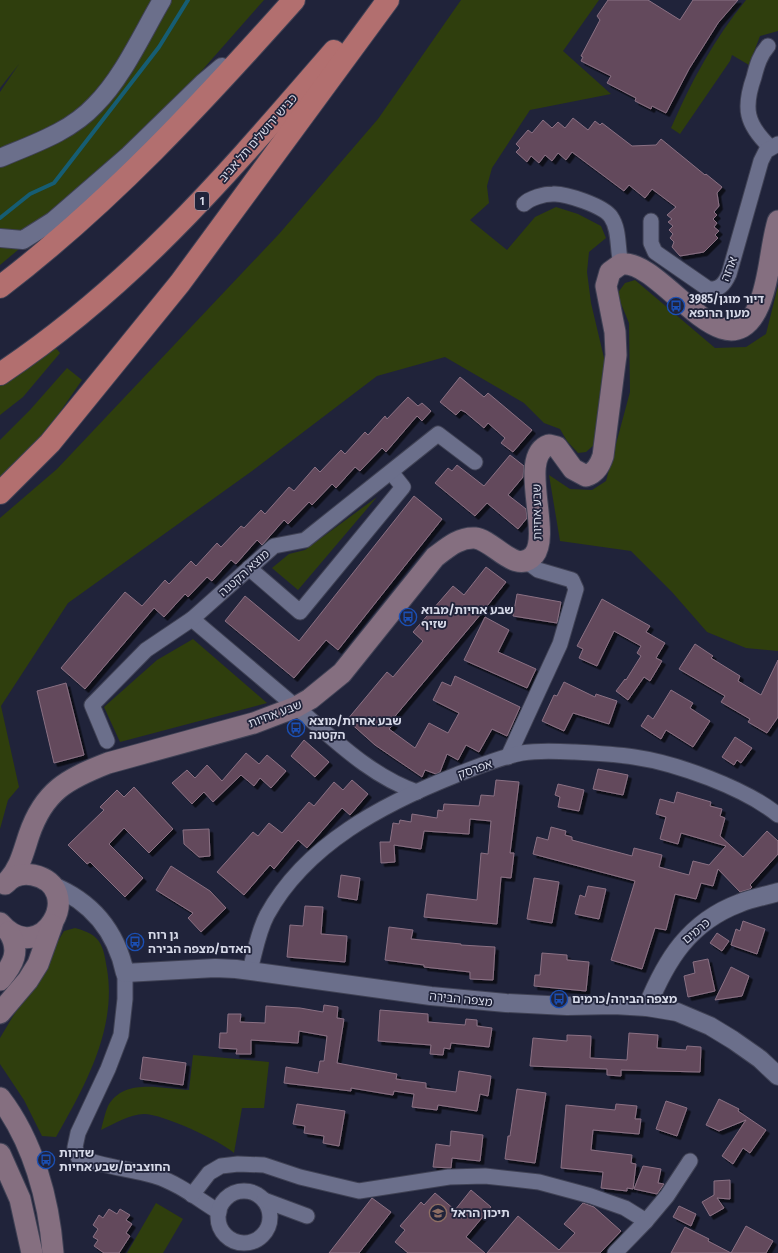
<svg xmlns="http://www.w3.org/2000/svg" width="778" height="1253" font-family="'Fira Sans Condensed','Noto Sans Hebrew',sans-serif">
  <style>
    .green { fill: #2f3e0d }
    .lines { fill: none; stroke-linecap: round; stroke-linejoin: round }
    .stream { stroke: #165d73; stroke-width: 4 }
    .building { fill: #634a5c; stroke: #8a7083; filter: url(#shadow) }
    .minor-casing { stroke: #3f4154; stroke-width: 17 }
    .tertiary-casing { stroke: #3f4154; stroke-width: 20 }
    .secondary-casing { stroke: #3f4154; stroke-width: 23 }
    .trunk-casing { stroke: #3f4154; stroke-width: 24 }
    .minor { stroke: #6b6f8b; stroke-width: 15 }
    .tertiary { stroke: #6b6f8b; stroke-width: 18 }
    .secondary { stroke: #856f80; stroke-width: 21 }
    .trunk { stroke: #b26f6f; stroke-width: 22 }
    .labels { text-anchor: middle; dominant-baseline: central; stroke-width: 3.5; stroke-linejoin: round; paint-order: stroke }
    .shield { fill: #20233a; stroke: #9fa2b4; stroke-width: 1 }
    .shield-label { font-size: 11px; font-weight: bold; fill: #d6d9e8 }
    .street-label { font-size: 12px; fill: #d6d9e8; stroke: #20233a }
    .poi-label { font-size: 12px; font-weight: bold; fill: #d6d9e8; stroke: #20233a; text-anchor: start }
  </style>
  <defs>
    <filter id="shadow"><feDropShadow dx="3.5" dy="3.5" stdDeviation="0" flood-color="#0009"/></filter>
  </defs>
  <rect width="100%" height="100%" fill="#20233a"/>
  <!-- green -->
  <g class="green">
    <path d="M0,0h264l-103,117 -87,86 -74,62v-173l19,-28 -19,24z"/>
    <path d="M461,0h138l-36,51 48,43 -81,16 -38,58 -5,18 2,17 -19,17 37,30 28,-33 21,-10 22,7 23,12 5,12 -17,14 -2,20 4,31 14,59 -9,81 -10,9 -8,1 -11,-12 -7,-12 -16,-6 -20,-20 -79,-46 -68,19 -125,95 -184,132 -67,103 18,81 -11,13 -8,29v-311l57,-49 222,-235 99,-115z"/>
    <path d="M746,0h32v31l-18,5 -11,29 -17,-10 -2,6 -50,73 -9,-6c20,-46 43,-89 75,-128z"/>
    <path d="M635,280l80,68 31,-1 20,-13 12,-48v365l-32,-3 -39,-16 -35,-40 -41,-41 -71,-10 -11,-66 21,14 22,1 14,-9 24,-89 -1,-69 -12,-29 8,-11z"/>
    <path d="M54,346l6,7 -37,44 -23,18v-31z"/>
    <path d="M67,368l15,12 -42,61 -40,40v-41l30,-30z"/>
    <path d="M377,497l-79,93 -26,-22 17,-14 16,-4z"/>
    <path d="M193,639l74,64 -147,39 -16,-35 53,-47z"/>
    <path d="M75,928c26,7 28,16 32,41 10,60 -22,117 -51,168l-14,-1 -18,-36 -24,-36v-26l64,-107z"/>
    <path d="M193,1055l76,7 -5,46h-22l-8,45c-13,-12 -71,-39 -90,-39 -14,0 -30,10 -43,16 2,-8 4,-17 7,-24 16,-29 55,-17 81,-16z"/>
    <path d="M156,1203l27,16 -20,34h-36z"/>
  </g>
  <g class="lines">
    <!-- stream -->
    <path class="stream" d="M0,218l30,-24 24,-11 105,-136 29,-47"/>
  </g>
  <!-- building -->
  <g class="building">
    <path d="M608,0h40l32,20 13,-20h45l-20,23 -29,46 -23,44 -14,-7 -1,3 -16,-8 1,-3 -29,-15 4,-7 -30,-15 2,-4 -2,-1 19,-36 -3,-4z"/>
    <path d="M573,118l15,12 7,-9 5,4 2,-2 30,23 24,-1 5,-6 44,36 1,-1 16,13 -5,6 2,13 -5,6 3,3 -4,4 4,4 -3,4 5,4 -4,4 3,3 -14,14 -24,4 -8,-9 2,-5 -4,-4 3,-4 -4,-4 4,-4 -5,-4 4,-3 -5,-4 9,-8 -24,-18 -7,9 -16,-13 -5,6 -52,-39 -6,8 -8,-7 -6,8 -7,-6 -6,8 -8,-7 -4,6 -11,-10 4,-4 -4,-4 12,-14 4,3 11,-13 9,8 6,-6 7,6z"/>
    <path d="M460,377l24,20 4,-4 44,37 -19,22 -12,-9 4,-5 -17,-15 -4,5 -19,-16 -4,-2 -5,5 -16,-13z"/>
    <path d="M408,397l10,9 4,-3 9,8 -9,10 -5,-5 -31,36 -4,-4 -22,23 -5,-4 -19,21 -4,-4 -20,21 -3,-3 -21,22 -4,-4 -22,25 -5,-5 -21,24 -5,-4 -19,21 -5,-4 -19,20 -3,-3 -21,23 -10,-9 -69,81 -24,-21 64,-76 17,14 23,-26 4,4 22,-23 5,5 21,-23 4,4 20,-21 3,2 17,-18 4,4 24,-27 5,4 21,-24 5,5 21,-22 4,4 20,-22 3,3 17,-19 2,3z"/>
    <path d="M510,455l14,11 -1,11 -15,18 18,14 1,9 -9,11 -31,-26 -12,13 -40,-33 13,-15 4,3 5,-6 27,21z"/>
    <path d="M414,496l28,23 -104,131 -12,-10 -32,38 -69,-57 20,-25 54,45z"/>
    <path d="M486,567l20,15 -26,33 -89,106 3,3 -5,5 26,19 14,-25 19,10 11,-20 -26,-13 9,-18 9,4 4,-10 65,31 -13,29 -15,-7 -13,23 -13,-7 -8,15 -11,-6 -7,18 -4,2 -11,-4 -3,7 -47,-32 -28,-25 40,-48 6,5 30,-36 -10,-9 40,-46 11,9z"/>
    <path d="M517,594l44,8 -4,21 -44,-7z"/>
    <path d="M602,599l48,27 -4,6 19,11 -9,15 6,3 -12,20 -6,-4 -16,23 -12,-9 9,-12 1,1 15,-24 -4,-3 4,-7 -27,-15 -17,35 -18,-8 4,-9 -6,-3z"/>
    <path d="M485,617l24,13 -11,22 38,17 -9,19 -63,-28z"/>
    <path d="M695,644l18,12 -2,2 29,18 -2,5 23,14 17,-35v57l-11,16 -19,-11 2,-3 -29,-17 4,-6 -46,-27z"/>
    <path d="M564,682l31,15 1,-3 21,7 -8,23 -36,-11 -9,18 -22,-10 12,-26 3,1z"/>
    <path d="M66,683l18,72 -30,8 -17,-72z"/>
    <path d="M671,690l22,13 -3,5 20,13 -17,26 -27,-17 -5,9 -20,-13 7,-11 5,4z"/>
    <path d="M735,737l17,11 -11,15 -4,-3 -3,5 -12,-8z"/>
    <path d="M304,740l25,22 -14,15 -24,-21z"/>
    <path d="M246,753l13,11 8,-9 19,16 -15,17 -11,-10 -6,8 -13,-11 -28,27 -9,-10 -12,12 -20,-21 15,-13 8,8 12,-13 15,16z"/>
    <path d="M598,769l30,6 -5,20 -30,-6z"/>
    <path d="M352,780l16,14 -18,21 -8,-7 -35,40 -9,-8 -24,29 -4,-4 -26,30 -27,-23 36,-40 5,4 11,-13 13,10 27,-31 5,4 20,-24 9,8z"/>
    <path d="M496,780l23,2 -9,71h4l-3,25 -10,-1 -4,47 -73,-7 3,-23 50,6 4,-47 7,1 3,-33 -21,-2 -1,15 -45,-3 -3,18 -27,-4 1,17 -14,1 -1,-21h10l3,-19 6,1 1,-4 11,2 1,-8 25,4 1,-8 5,1 1,-7 35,2 2,-11 13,1z"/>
    <path d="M558,784l26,6 -5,21 -21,-4 2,-10 -5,-2z"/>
    <path d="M134,787l39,42 -24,24 -25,-25 -15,16 34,34 -18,19 -35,-35 -3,2 -19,-19 36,-35 -4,-3 17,-17 7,7z"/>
    <path d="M677,792l34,10 -1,4 12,3 -2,7 5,2 -5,18 23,21 24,-26 11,10v13l-28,31 2,2 -2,2 -10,3 -22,-23 -5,17 -12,-3 -5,16 -21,-5 -9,36 -11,-2 -13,41 -31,-9 24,-79 -102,-27 4,-17 11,3 3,-13 15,4 -1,4 7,2v3l60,16 2,-8 28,7 -3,12 30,8 4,-14 16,4 17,-19 -45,-13 -3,11 -18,-5 6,-22 -10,-3 4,-15 14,4z"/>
    <path d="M209,829l1,27 -11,1 -15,-13 -1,-14z"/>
    <path d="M171,866l39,25 16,17 -25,24 -13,-14 5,-5 -37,-23z"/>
    <path d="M341,875l19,3 -3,22 -19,-3z"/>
    <path d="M534,878l25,4 -7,41 -25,-4z"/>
    <path d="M588,886l18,3 -7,30 -24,-5 5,-19 5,2z"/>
    <path d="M305,906l18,1 -2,27 26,2 -2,26 -58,-5 3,-32 13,1z"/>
    <path d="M743,921l22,8 -8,25 -26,-9 5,-16 4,2z"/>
    <path d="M389,927l24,3 -2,9 50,5v1l34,2 -2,33 -23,-1v-7l-46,-5v-2l-39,-5z"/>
    <path d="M717,933l12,8 -7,10 -12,-8z"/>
    <path d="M542,953l25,2v5l22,2 -3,29 -52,-5 1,-11h5z"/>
    <path d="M708,959l7,32 -27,6 -4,-21 11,-3 -2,-11z"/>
    <path d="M731,967l18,9 -7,20 -27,4z"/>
    <path d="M324,1005l14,2 -1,11 7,1 -7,44 60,11 -1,5 30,4v5l30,4 3,-21 32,5 -3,20 -8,-2 -3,17 -39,-6 -1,5 -25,-3 2,-13 -20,-3 -1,4 -42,-7v3l-67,-8 2,-16 32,6 2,-12h4l3,-25 -28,-5 -1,12 -47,-3v14h-15l1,-5 -18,-1 1,-15h7l1,-19h13l-1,8 25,1 1,-17 34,2 23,4z"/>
    <path d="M380,1010l48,4v8l37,3 1,-6 11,1v6l15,2 -3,19 -38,-4 -1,6 -6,-1 -1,7 -13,-1 1,-9 -53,-4z"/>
    <path d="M629,1033l29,2 -1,13 29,2 1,-4 14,1 -1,25 -79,-2v6l-14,-1v-6l-77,-3 3,-28 34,3v-6l24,1 -1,22 37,2z"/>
    <path d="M143,1057l43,6 -3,22 -43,-6z"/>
    <path d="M517,1089l29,4 -11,70 -30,-4 3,-23h2z"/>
    <path d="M719,1099l20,10 -1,2 28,19 -16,23 -7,-5 -10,16 -11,-8 24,-36 -27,11 -13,-6z"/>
    <path d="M666,1101l21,7 -10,28 -21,-7z"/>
    <path d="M297,1104l48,7 -6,35 -16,-3 1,-7 -20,-3 1,-7 -12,-2z"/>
    <path d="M616,1104l21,2 -2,13h6l-2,15 -46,-4 -2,20 41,5 -1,8 5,1 -3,25 -6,-1v3l-26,-3 2,-16 -42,-4 5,-63 49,5z"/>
    <path d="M451,1131l32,4 -3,26 -28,-3 -1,10 -18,-1 3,-23 14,2z"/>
    <path d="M643,1166l18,3 -3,14 6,1 -7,10 -23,-5z"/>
    <path d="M730,1180v19l-13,-1 7,10 -14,8 -8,-14 12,-7v-14z"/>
    <path d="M471,1190l20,17 -25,30 19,16h-77l-13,-11 10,-12 -5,-4 21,-24 3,3 11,-12 20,17z"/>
    <path d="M372,1198l19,14 -32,41h-30z"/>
    <path d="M583,1203l11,4 27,24 -21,22h-113l31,-37 41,34 16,-17 -11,-9z"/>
    <path d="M679,1206l17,8 -5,12 -18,-9z"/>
    <path d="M109,1209l8,5 3,-5 10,6 -4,5 6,4 -6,9 4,3 -11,17h-15l-10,-7 4,-6 -5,-3 5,-8 -5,-4 6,-10 4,3z"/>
    <path d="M746,1226l27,15 -7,12h-35z"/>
    <path d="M685,1227l24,12 -1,2 23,12h-60z"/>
  </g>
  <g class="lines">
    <defs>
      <g id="minor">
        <path d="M768,46c-8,9 -11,19 -14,31 -11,31 -8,47 16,70"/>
        <path d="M524,204c6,-6 20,-10 29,-10 12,-1 51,12 58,23 9,13 6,32 10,47"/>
        <path d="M651,221v22l4,9 52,36c12,4 18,-5 22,-14l32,-113 5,-10 12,-7"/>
        <path d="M249,568l51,44 103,-125 -12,-15"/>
        <path d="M192,619c37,31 74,63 111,94 35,30 70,64 114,79"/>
        <path d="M107,741l-15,-36 54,-55 46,-31 82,-73 31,-6 133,-106 37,28"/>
        <path d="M508,757l52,-113 16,-55 -4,-9 -34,-10 -12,-9"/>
        <path d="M250,970c5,-18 8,-38 17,-55 39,-71 116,-111 189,-140 21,-8 44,-18 66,-22 17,-3 35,-2 51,-1 20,1 41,2 61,5 42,6 111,31 144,58"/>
        <path d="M125,973v26l-4,36 -13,34 -30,64 -3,14 3,10c22,9 52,12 77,19 23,7 43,23 64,36"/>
        <circle cx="244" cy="1217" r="26"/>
        <path d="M192,1195l17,-22 12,-7 17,-2 26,1 36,12 59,14 90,-14 36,-1 54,6 52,14 34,12 21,13"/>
        <path d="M264,1200l43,16"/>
        <path d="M615,1253l31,-32 21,-25 23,-35"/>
      </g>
      <g id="tertiary">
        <path d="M0,158c33,-14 70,-26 95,-53 28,-28 47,-71 67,-105"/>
        <path d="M0,238l23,2 30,-19 76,-66 74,-72 19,-16"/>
        <path d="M51,885c40,16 65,46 74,88l90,-5 21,1 195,27 75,7 61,3 47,-1 33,2 30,5 33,14 23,14 27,19 18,17"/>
        <path d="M647,1007c19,-47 42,-85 93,-104 12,-5 25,-7 38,-11"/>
      </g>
      <g id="secondary">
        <path d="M7,882c13,-14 16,-29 22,-47 15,-44 38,-56 79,-72l146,-40 42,-16 14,-8 32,-26 93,-116c12,-9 24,-20 40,-19 19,2 41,38 59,17 18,-22 -17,-99 15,-110l8,2 16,22 13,7c10,-3 14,-11 17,-20l13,-101 -1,-23 -9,-46 4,-14 11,-8c41,-6 106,117 138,41 11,-26 11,-57 19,-84"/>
        <path d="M0,923c42,48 88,-36 33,-48 -10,-2 -21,1 -28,9"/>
        <path d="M0,980c13,-15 21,-29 9,-48"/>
        <path d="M0,1013l28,-33 10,-16 14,-39"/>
        <path d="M0,1098c33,43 49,102 53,155"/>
        <path d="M0,1154l20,45 12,54"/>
      </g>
      <g id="trunk">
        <path d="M0,287c110,-84 202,-184 294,-287"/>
        <path d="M0,374c135,-90 229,-202 334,-323"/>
        <path d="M0,493l50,-50 130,-160 208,-283"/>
      </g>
    </defs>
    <!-- minor casing -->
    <use href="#minor" class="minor-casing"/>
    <!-- tertiary casing -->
    <use href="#tertiary" class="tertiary-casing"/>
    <!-- secondary casing -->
    <use href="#secondary" class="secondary-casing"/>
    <!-- trunk casing -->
    <use href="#trunk" class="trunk-casing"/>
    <!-- minor -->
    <use href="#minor" class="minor"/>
    <!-- tertiary -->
    <use href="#tertiary" class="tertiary"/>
    <!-- secondary -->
    <use href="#secondary" class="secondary"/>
    <!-- trunk -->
    <use href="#trunk" class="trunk"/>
  </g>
  <!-- icons -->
  <defs>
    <symbol id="bus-ring" viewBox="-11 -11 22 22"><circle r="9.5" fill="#20233a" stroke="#1a4fb4" stroke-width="1.5"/><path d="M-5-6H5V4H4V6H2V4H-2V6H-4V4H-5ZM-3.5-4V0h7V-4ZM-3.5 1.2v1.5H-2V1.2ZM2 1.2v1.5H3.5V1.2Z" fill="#1a4fb4"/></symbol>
    <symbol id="school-ring" viewBox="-11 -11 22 22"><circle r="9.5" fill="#20233a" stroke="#8d6e63" stroke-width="1.5"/><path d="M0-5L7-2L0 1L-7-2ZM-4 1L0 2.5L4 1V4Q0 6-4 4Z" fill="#8d6e63"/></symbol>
  </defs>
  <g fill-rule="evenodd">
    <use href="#bus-ring" x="666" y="296" width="20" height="20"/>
    <use href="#bus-ring" x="398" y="607" width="20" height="20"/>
    <use href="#bus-ring" x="286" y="718" width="20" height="20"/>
    <use href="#bus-ring" x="125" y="932" width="20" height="20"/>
    <use href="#bus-ring" x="549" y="989" width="20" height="20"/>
    <use href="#bus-ring" x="36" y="1150" width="20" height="20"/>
    <use href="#school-ring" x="428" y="1203" width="20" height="20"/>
  </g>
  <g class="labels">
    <!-- shield labels -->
    <rect class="shield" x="195" y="192" width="14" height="18" rx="3"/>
    <g class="shield-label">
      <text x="202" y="201">1</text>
    </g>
    <!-- street labels -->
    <g class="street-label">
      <text transform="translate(258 138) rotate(-49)">כביש ירושלים תל אביב</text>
      <text transform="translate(729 269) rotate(-69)">ארזה</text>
      <text transform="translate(537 512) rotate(-91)">שבע אחיות</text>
      <text transform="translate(244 573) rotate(-42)">מוצא הקטנה</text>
      <text transform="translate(275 714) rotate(-21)">שבע אחיות</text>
      <text transform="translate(475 769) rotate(-19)">אפרסק</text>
      <text transform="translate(696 931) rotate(-40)">כרמים</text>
      <text transform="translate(461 999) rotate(6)">מצפה הבירה</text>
    </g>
    <!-- poi labels -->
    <g class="poi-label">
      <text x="689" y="299">3985/דיור מוגן<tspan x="689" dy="14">מעון הרופא</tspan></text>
      <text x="421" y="610">שבע אחיות/מבוא<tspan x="421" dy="14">שזיף</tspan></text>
      <text x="309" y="721">שבע אחיות/מוצא<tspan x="309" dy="14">הקטנה</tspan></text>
      <text x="148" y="935">גן רוח<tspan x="148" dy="14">האדם/מצפה הבירה</tspan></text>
      <text x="572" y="999">מצפה הבירה/כרמים</text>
      <text x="59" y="1153">שדרות<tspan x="59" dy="14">החוצבים/שבע אחיות</tspan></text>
      <text x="451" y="1213">תיכון הראל</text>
    </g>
  </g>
</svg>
